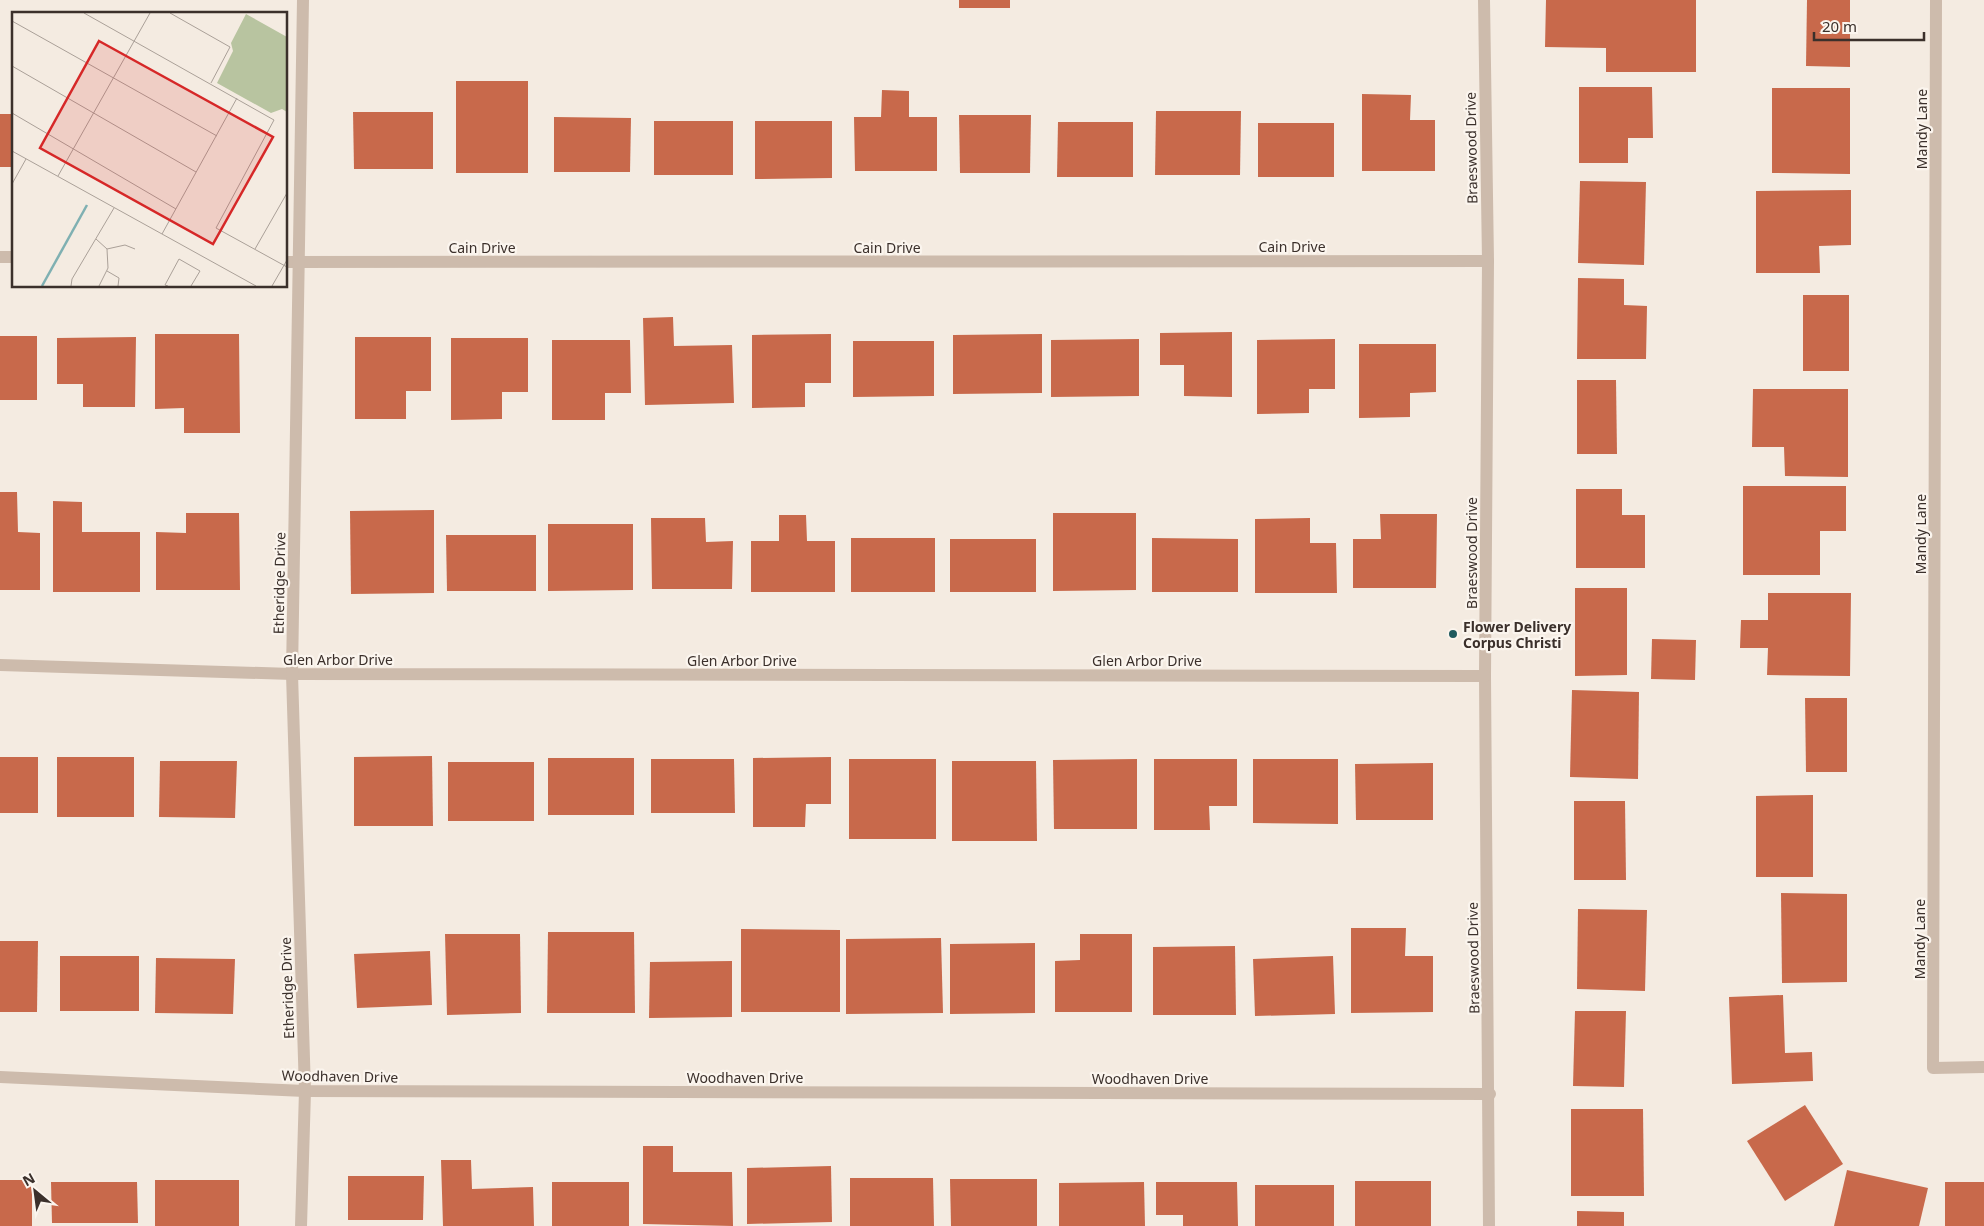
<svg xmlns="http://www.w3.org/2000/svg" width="1984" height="1226" font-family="'Noto Sans',sans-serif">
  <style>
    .building { fill: #c8694b }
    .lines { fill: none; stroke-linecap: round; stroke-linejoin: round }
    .minor { stroke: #cdbbac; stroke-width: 12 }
    .poi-dot { fill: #1f5a5e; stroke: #fbf5ee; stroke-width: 2 }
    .labels { text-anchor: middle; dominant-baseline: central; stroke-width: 4.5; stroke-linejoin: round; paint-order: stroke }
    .street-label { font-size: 14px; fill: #3b302b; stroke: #fbf5ee }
    .poi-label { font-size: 14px; font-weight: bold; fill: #3b302b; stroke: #fbf5ee; text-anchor: start }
    .inset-river { fill: none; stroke: #7fb0b2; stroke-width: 2.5 }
    .inset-road { fill: none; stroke: #aaa098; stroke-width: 1 }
    .view { fill: #d62828; fill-opacity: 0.15; stroke: #d62828; stroke-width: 2.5 }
    .inset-edge { fill: none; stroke: #3b302b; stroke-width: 2.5 }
  </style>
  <rect width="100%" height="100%" fill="#f4ebe1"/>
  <!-- building -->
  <g class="building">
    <rect x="959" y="0" width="51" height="8"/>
    <path d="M1546,0h150v72h-90v-24l-61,-1z"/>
    <path d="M1807,0h43v67l-44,-1z"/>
    <rect x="456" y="81" width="72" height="92"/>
    <path d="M1579,87h73l1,51h-25v25h-49z"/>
    <path d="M1772,88h78v86l-78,-1z"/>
    <path d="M882,90l27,1v26h28v54h-82l-1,-54h27z"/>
    <path d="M1362,94l49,1 -1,25h25v51h-73z"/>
    <path d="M1156,111h85l-1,64h-85z"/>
    <path d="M353,112h80v57h-79z"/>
    <rect x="0" y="114" width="14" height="53"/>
    <path d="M959,115h72l-1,58h-70z"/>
    <path d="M554,117l77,1 -1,54h-76z"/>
    <rect x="654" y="121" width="79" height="54"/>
    <path d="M755,121h77v57l-77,1z"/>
    <path d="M1058,122h75v55h-76z"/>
    <rect x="1258" y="123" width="76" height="54"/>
    <path d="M1580,181l66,1 -2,83 -66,-2z"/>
    <path d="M1851,190v55l-32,1 1,27h-64v-82z"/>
    <path d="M1578,278l46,1v26l23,1 -1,53h-69z"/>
    <rect x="1803" y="295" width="46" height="76"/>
    <path d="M673,317l1,29 58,-1 2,58 -89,2 -2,-87z"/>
    <path d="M1232,332v65l-48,-1v-31h-24v-32z"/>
    <path d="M155,334h84l1,99h-56v-25l-29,1z"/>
    <path d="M831,334v49h-26v24l-53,1v-73z"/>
    <path d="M1042,334v59l-89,1v-59z"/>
    <rect x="0" y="336" width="37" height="64"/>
    <path d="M136,337l-1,70h-52v-23h-26v-46z"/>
    <path d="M355,337h76v54h-25v28h-51z"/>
    <path d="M451,338h77v54h-26v27l-51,1z"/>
    <path d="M1139,339v57l-88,1v-57z"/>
    <path d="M1335,339v50h-26v24l-52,1v-74z"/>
    <path d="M552,340h78l1,53h-26v27h-53z"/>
    <path d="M853,341h81v55l-81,1z"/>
    <path d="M1359,344h77v48l-26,1v24l-51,1z"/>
    <path d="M1577,380h39l1,74h-40z"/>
    <path d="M1753,389h95v88l-63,-1 -1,-29h-32z"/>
    <path d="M1743,486h103v45h-26v44h-77z"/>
    <path d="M1576,489h46v26h23v53h-69z"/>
    <path d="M0,492h17l1,40 22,1v57h-40z"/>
    <path d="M53,501l29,1v30h58v60h-87z"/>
    <path d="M434,510v83l-83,1 -1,-83z"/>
    <path d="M186,513h53l1,77h-84v-58l30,1z"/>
    <path d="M1053,513h83v77l-83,1z"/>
    <path d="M1380,514h57l-1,74h-83v-49h28z"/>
    <path d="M779,515h27l1,26h28v51h-84v-51h28z"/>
    <path d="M651,518h54l1,24 27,-1 -1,48h-80z"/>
    <path d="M1310,518v25h26l1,50h-82v-74z"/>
    <path d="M548,524h85v66l-85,1z"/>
    <path d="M446,535h90v56h-89z"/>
    <rect x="851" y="538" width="84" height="54"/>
    <path d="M1152,538l86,1v53h-86z"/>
    <rect x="950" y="539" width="86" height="53"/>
    <path d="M1575,588h52v87l-52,1z"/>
    <path d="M1768,593h83l-1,83 -83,-1 1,-27h-28l1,-28h27z"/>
    <path d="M1652,639l44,1 -1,40 -44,-1z"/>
    <path d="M1572,690l67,2 -1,87 -68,-2z"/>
    <path d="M1805,698h42v74h-41z"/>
    <path d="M432,756l1,70h-79v-69z"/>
    <rect x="0" y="757" width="38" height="56"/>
    <rect x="57" y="757" width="77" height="60"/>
    <path d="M831,757v47h-25l-1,23h-52v-69z"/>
    <rect x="548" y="758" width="86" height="57"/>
    <path d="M651,759h83l1,54h-84z"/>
    <rect x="849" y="759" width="87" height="80"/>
    <path d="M1137,759v70h-83l-1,-69z"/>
    <path d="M1154,759h83v47h-28l1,24h-56z"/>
    <path d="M1253,759h85v65l-85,-1z"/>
    <path d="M160,761h77l-2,57 -76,-1z"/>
    <path d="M952,761h84l1,80h-85z"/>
    <rect x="448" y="762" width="86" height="59"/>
    <path d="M1433,763v57h-77l-1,-56z"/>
    <path d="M1813,795v82h-57v-81z"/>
    <path d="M1574,801h51l1,79h-52z"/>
    <path d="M1781,893l66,1v88l-65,1z"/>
    <path d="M1578,909l69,1 -2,81 -68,-2z"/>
    <path d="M1351,928h55l-1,28h28v56l-82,1z"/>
    <path d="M741,929l99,1v82h-99z"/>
    <path d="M548,932h86l1,81h-88z"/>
    <path d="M445,934h75l1,79 -74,2z"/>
    <path d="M1080,934h52v78h-77v-51l25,-1z"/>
    <path d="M941,938l2,75 -97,1v-75z"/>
    <path d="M0,941h38l-1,71h-37z"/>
    <path d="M1035,943v70l-85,1v-70z"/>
    <path d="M1235,946l1,69h-83v-68z"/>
    <path d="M430,951l2,54 -75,3 -3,-54z"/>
    <rect x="60" y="956" width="79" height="55"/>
    <path d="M1333,956l2,58 -80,2 -2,-57z"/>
    <path d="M156,958l79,1 -2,55 -78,-1z"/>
    <path d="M732,961v56l-83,1 1,-56z"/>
    <path d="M1783,995l2,58 27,-1 1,29 -81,3 -3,-87z"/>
    <path d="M1575,1011h51l-2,76 -51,-1z"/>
    <path d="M1805,1105l38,59 -58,37 -38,-60z"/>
    <path d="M1571,1109h72l1,87h-73z"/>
    <path d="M643,1146h30v26h59l1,54 -90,-2z"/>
    <path d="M441,1160h30l1,29 61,-2 1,39h-91z"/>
    <path d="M831,1166l1,56 -85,2v-56z"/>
    <path d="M1847,1170l81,18 -9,38h-85z"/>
    <path d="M348,1176h76l-1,44h-75z"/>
    <path d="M850,1178h83l1,48h-84z"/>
    <path d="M950,1179h87v47h-86z"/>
    <rect x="0" y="1180" width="32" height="46"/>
    <rect x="155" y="1180" width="84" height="46"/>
    <rect x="1355" y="1181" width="76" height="45"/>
    <path d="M51,1182h86l1,41h-86z"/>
    <rect x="552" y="1182" width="77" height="44"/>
    <path d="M1144,1182l1,44h-86v-43z"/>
    <path d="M1156,1182h81l1,44h-55v-11h-27z"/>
    <rect x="1945" y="1182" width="39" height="44"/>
    <rect x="1255" y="1185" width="79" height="41"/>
    <path d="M1577,1211l47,1v14h-47z"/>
  </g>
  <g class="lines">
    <!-- minor -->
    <g class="minor">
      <path d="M1484,0l4,261 -3,415 4,550"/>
      <path d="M1936,0l-3,1068 51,-1"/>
      <path d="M0,257h14"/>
      <path d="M286,262l1202,-1"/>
      <path d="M0,665l292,9 1193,2"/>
      <path d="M0,1077l305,14 1185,3"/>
      <path d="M301,1226l4,-135 -13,-417 11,-674"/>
    </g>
  </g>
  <!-- markers -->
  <circle class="poi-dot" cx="1453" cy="634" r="5"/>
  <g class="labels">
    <!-- street labels -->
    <g class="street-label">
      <text transform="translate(1921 129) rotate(-90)">Mandy Lane</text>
      <text transform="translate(1471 148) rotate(-91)">Braeswood Drive</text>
      <text x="1292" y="246">Cain Drive</text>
      <text x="482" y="247">Cain Drive</text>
      <text x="887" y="247">Cain Drive</text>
      <text transform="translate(1920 534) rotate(-90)">Mandy Lane</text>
      <text transform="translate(1471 553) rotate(-90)">Braeswood Drive</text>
      <text transform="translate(279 583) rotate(-89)">Etheridge Drive</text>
      <text x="338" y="659">Glen Arbor Drive</text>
      <text x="742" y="660">Glen Arbor Drive</text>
      <text x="1147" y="660">Glen Arbor Drive</text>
      <text transform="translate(1919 939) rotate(-90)">Mandy Lane</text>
      <text transform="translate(1473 958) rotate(-91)">Braeswood Drive</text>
      <text transform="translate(287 988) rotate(-92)">Etheridge Drive</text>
      <text transform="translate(340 1076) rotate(1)">Woodhaven Drive</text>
      <text x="745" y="1077">Woodhaven Drive</text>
      <text x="1150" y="1078">Woodhaven Drive</text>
    </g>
    <!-- poi labels -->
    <g class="poi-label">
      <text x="1463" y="626">Flower Delivery<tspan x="1463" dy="16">Corpus Christi</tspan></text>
    </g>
  </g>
  <!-- overview -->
  <g transform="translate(12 12)">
    <rect width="275" height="275" fill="#f4ebe1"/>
    <path d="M234,2l41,23v75l-5,-3 -11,4 -54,-30 16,-32 -2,-8z" fill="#b8c4a0"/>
    <path class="inset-river" d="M30,274l45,-81"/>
    <path class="inset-road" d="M72,1l190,107 -58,108 71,39M158,1l60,34 -19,36M0,9l205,115M0,54l184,106M0,101l164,96M0,139l244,135M46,164l92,-163M0,172l14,-25M150,222l75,-136M84,227l11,10 1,19 -9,18M95,237l18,-4 10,4M243,237l32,-56M95,259l12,7 -1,8M59,274l1,-7 42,-71M156,274l-3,-1 14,-26 21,12 -9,15M260,274l15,-26"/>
    <path class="view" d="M87,29l174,96 -60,107 -173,-96z"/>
    <rect width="275" height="275" class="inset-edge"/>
  </g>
  <!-- north arrow -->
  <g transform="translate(35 1191) rotate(331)" stroke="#fbf5ee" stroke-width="4" paint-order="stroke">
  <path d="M0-4L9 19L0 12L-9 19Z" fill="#3b302b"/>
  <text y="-8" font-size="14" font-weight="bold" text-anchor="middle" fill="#3b302b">N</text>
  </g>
  <!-- scale -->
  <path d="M1814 32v8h110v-8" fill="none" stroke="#3b302b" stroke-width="2.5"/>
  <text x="1822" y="32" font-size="15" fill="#3b302b" stroke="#fbf5ee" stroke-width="4" paint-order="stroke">20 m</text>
</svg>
